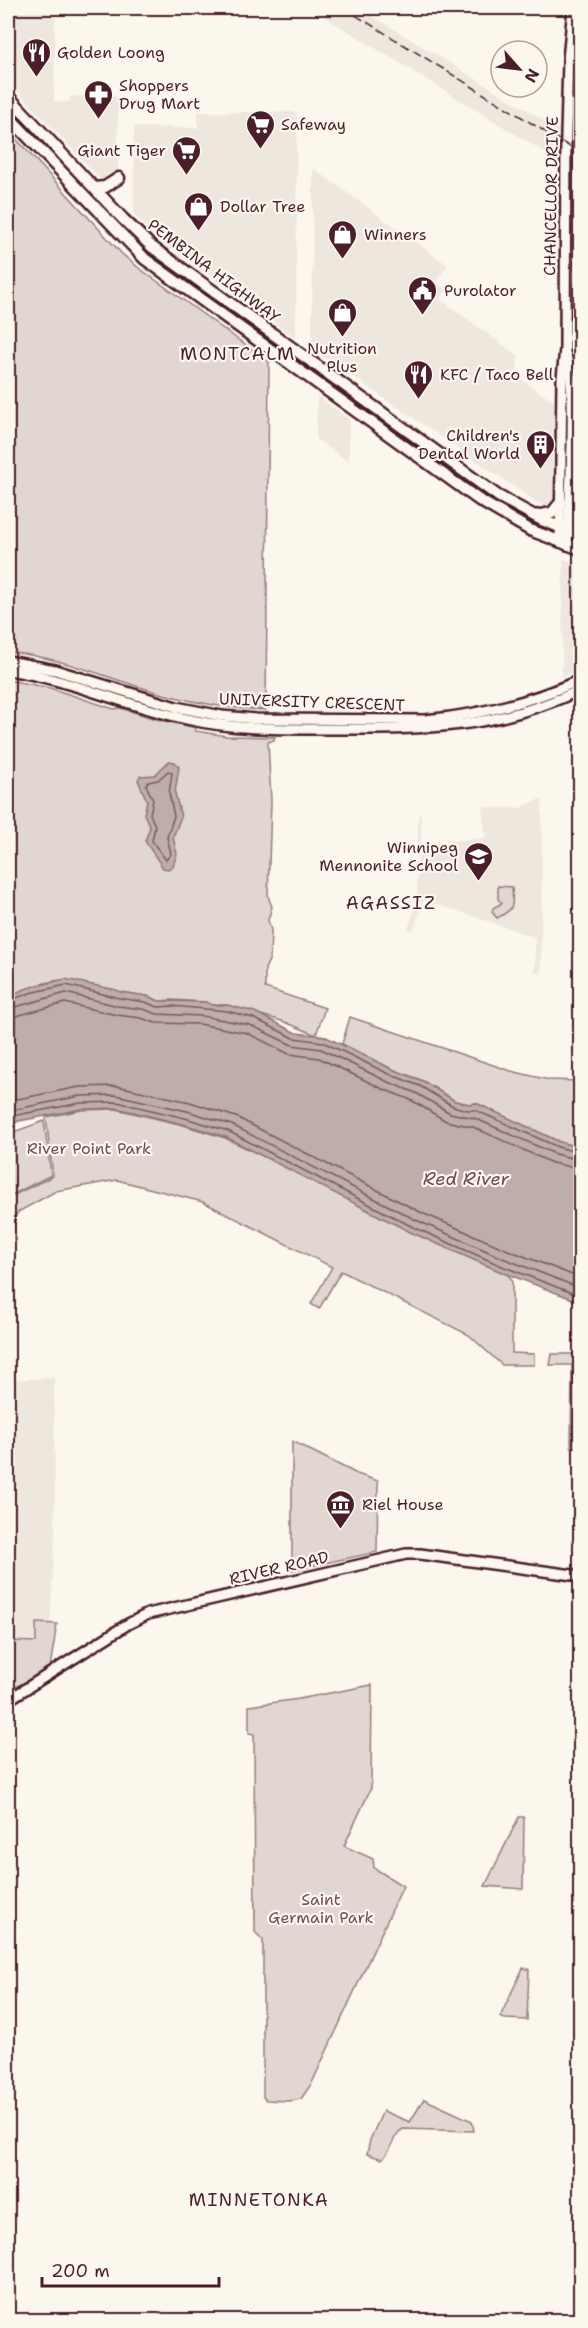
<svg xmlns="http://www.w3.org/2000/svg" width="588" height="2328" font-family="'Shantell Sans',sans-serif">
  <style>
    .built { fill: #eee7de }
    .green { fill: #e2d7d0; stroke: #967b7e; stroke-width: 1.5 }
    .water { fill: #bfadaa; stroke: #907477; stroke-width: 1.5 }
    .lines { fill: none; stroke-linecap: round; stroke-linejoin: round }
    .shore { stroke: #79585e; stroke-width: 1.5 }
    .secondary-casing { stroke: #4a1f2b; stroke-width: 14 }
    .primary-casing { stroke: #4a1f2b; stroke-width: 15 }
    .secondary { stroke: #fbf7ec; stroke-width: 9 }
    .primary { stroke: #fbf7ec; stroke-width: 10 }
    .rail { stroke: #4a1f2b; stroke-width: 1.5; stroke-dasharray: 9 4.5; stroke-linecap: butt }
    .labels { text-anchor: middle; dominant-baseline: central; stroke-width: 4.5; stroke-linejoin: round; paint-order: stroke }
    .poi-label { font-size: 16px; fill: #4a1f2b; stroke: #fbf7ec; text-anchor: start }
    .street-label { font-size: 16px; fill: #4a1f2b; stroke: #fbf7ec }
    .park-label { font-size: 16px; fill: #704d54; stroke: #fbf7ec }
    .neighbourhood-label { font-size: 18px; letter-spacing: 1.5px; fill: #4a1f2b; stroke: #fbf7ec }
    .water-label { font-size: 18px; font-style: italic; fill: #6d4a51; stroke: #fbf7ec }
  </style>
  <rect width="100%" height="100%" fill="#fbf7ec"/>
  <filter id="ink" filterUnits="userSpaceOnUse"><feTurbulence type="fractalNoise" baseFrequency=".0167" numOctaves="2"/><feDisplacementMap in="SourceGraphic" scale="12" xChannelSelector="R" yChannelSelector="G"/><feConvolveMatrix kernelMatrix="1 2 1 2 8 2 1 2 1" color-interpolation-filters="sRGB"/></filter>
  <g filter="url(#ink)">
    <!-- built -->
    <g class="built">
      <path d="M8,8h47l-1,94h16l1,-6 47,1v74l-16,10 -94,-100z"/>
      <path d="M310,8h49l221,134v32z"/>
      <path d="M198,112h99l-1,226 -143,-104 -19,-20v-87l64,1z"/>
      <path d="M313,168l135,97 -12,17 10,8 -6,9 78,57 -1,20 37,26 -1,99 -6,8 -235,-160z"/>
      <path d="M317,396l32,23v43l-33,-23z"/>
      <path d="M563,559l17,5v105l-18,8z"/>
      <path d="M542,798l-1,175 -6,-1v-35l-111,-37 -11,31 -5,-2 9,-27 1,-87h3v30l65,-8 -4,-30 38,1z"/>
      <path d="M54,1378l1,160 -7,123 -40,27v-308z"/>
    </g>
    <!-- green -->
    <g class="green">
      <path d="M8,130l114,124 17,14 130,94 -3,348c-34,-1 -66,-6 -99,-15 -53,-14 -104,-38 -159,-43z"/>
      <path d="M8,680l42,8 64,21 6,-1 36,11 40,9 -1,3 32,5 48,1 -1,3 -6,2 3,59 -3,95 4,11 -4,13 3,10 -1,28 -5,11v19l60,20 -9,27 -31,-13 -57,-17h-16l-6,-3 -34,-2 -13,1 -12,-5 -27,-4 -4,-2 -39,-7c-14,-10 -54,7 -69,13z"/>
      <path d="M498,886l14,1c1,19 3,22 -15,31l-5,-6 1,-4 9,-5 -4,-4z"/>
      <path d="M350,1017l161,54 38,9 31,1v67l-20,-6 -84,-39 -7,1 -14,-3 -32,-20 -31,-12 -50,-25z"/>
      <path d="M116,1109l67,16 42,13 283,137 4,5v73l22,1v11h-32l-33,-30 -128,-64 -22,38 -8,-5 21,-37 -129,-65 -86,-22 -61,11 -38,21 -3,5 -3,37h-2l2,-38 -4,2v-20l45,-22 -7,-59 36,-7z"/>
      <path d="M44,1121l7,54 -43,22v-63z"/>
      <path d="M552,1354h28v93h-9l1,-82h-22z"/>
      <path d="M292,1441l65,33 21,7 -1,71 -85,18z"/>
      <path d="M36,1623l21,1 -7,43 -42,27v-53l28,1z"/>
      <path d="M372,1685l-1,103 -27,58 29,13 1,9 29,18 -91,197 -11,16 -11,2 -24,-1 -3,-3v-157l-8,-8 -1,-198 -5,-1v-27l50,-7z"/>
      <path d="M519,1817h5l-1,72 -38,-3z"/>
      <path d="M523,1968l6,1 -2,51 -22,-1 -5,-2z"/>
      <path d="M424,2099l48,22 2,10 -71,-2c-12,7 -10,22 -21,30l-15,-5 3,-14 13,-29 27,11z"/>
    </g>
    <!-- water -->
    <g class="water">
      <path d="M169,761l6,1 4,5 -4,26 6,24 -8,20 4,17 -4,12 -5,3 -5,-1 -18,-27 5,-14 -6,-13 3,-13 -9,-21 2,-4 15,-1z"/>
      <path d="M65,979l51,11 4,2 27,4 12,5 47,1 6,3h15l28,7 41,21 28,3 68,33 31,12 32,20 14,3 7,-1 84,39 20,6v154l-81,-31 -89,-39 -184,-95 -43,-13 -67,-16 -34,1 -63,12 -11,5v-130l20,-8z"/>
    </g>
    <g class="lines">
      <!-- shore -->
      <g class="shore">
        <path d="M168,771l4,2 -3,20 5,23 -7,21 4,17 -5,6 -14,-19 3,-15 -5,-12 3,-14 -7,-15 2,-3 10,-2z"/>
        <path d="M8,1001l22,-8 36,-8 53,13 26,4 13,5 14,-1 55,5 26,7 41,20 29,4 66,32 31,12 33,20 14,4h8l83,37 22,6"/>
        <path d="M8,1009l58,-16 52,13 25,3 14,5 45,2 48,9 42,20 29,4 65,32 30,12 34,20 24,5 81,36 25,6"/>
        <path d="M8,1018l57,-15 52,12 24,3 15,5 43,1 48,9 42,21 30,4 64,31 28,11 35,21 27,6 79,36 28,6"/>
        <path d="M8,1101l71,-14 38,-1 73,16 46,15 184,95 88,38 72,28"/>
        <path d="M8,1111l72,-15 36,-1 71,16 45,14 184,95 89,39 75,29"/>
        <path d="M8,1119l9,-4 64,-12 36,-1 68,16 43,13 185,96 89,39 78,30"/>
      </g>
      <defs>
        <g id="secondary">
          <path d="M566,355c8,27 6,59 6,88 -1,34 -2,68 -5,102"/>
          <path d="M560,542l2,-164 3,-29 1,-214 2,-75 5,-52"/>
          <path d="M8,661l47,9 121,37 46,9 34,3 169,1c54,-5 106,-18 155,-40"/>
          <path d="M8,670c61,9 118,36 179,49 47,11 96,10 145,10 92,0 162,1 248,-39"/>
          <path d="M8,1700l120,-76 20,-10 258,-60h14l160,22"/>
        </g>
        <g id="primary">
          <path d="M8,96l115,123 29,28 346,249 44,24 38,15"/>
          <path d="M8,116l137,143 334,241 51,30 50,19"/>
          <path d="M94,188l11,-1 14,-9"/>
          <path d="M571,496l9,24"/>
          <path d="M535,516l17,-3 9,-11"/>
        </g>
      </defs>
      <!-- secondary casing -->
      <use href="#secondary" class="secondary-casing"/>
      <!-- primary casing -->
      <use href="#primary" class="primary-casing"/>
      <!-- secondary -->
      <use href="#secondary" class="secondary"/>
      <!-- primary -->
      <use href="#primary" class="primary"/>
      <!-- rail -->
      <path class="rail" d="M344,8l236,145"/>
    </g>
  </g>
  <!-- icons -->
  <defs>
    <symbol id="restaurant-pin" viewBox="-11 -11 22 30"><path d="M0 17L-7.5 6A9.5 9.5 0 1 1 7.5 6Z" fill="#4a1f2b" stroke="#fbf7ec"/><path d="M-5-6h1v4h1v-4h1v4h1v-4h1v5L-1.5 .5V6h-2V.5L-5-1ZM5-6V6H3V1.5H1.5Q1.5-4 5-6Z" fill="#fff"/></symbol>
    <symbol id="pharmacy-pin" viewBox="-11 -11 22 30"><path d="M0 17L-7.5 6A9.5 9.5 0 1 1 7.5 6Z" fill="#4a1f2b" stroke="#fbf7ec"/><path d="M-2-6h4v4h4v4h-4v4h-4v-4h-4v-4h4Z" fill="#fff"/></symbol>
    <symbol id="supermarket-pin" viewBox="-11 -11 22 30"><path d="M0 17L-7.5 6A9.5 9.5 0 1 1 7.5 6Z" fill="#4a1f2b" stroke="#fbf7ec"/><path d="M-6-5.5h2.5l.6 2H6L4.5 2H-2.5L-4.4-4H-6ZM-1.5 3.2a1.3 1.3 0 1 0 .1 0ZM3 3.2a1.3 1.3 0 1 0 .1 0Z" fill="#fff"/></symbol>
    <symbol id="shop-pin" viewBox="-11 -11 22 30"><path d="M0 17L-7.5 6A9.5 9.5 0 1 1 7.5 6Z" fill="#4a1f2b" stroke="#fbf7ec"/><path d="M-5-2.5h2.3a2.7 3.5 0 0 1 5.4 0H5L5.5 6h-11ZM-1.5-2.5h3a1.5 2.3 0 0 0-3 0Z" fill="#fff"/></symbol>
    <symbol id="civic-pin" viewBox="-11 -11 22 30"><path d="M0 17L-7.5 6A9.5 9.5 0 1 1 7.5 6Z" fill="#4a1f2b" stroke="#fbf7ec"/><path d="M-.6-6.5H3V-4.5H.6V-3L4-1V1h2V6H-6V1h2V-1L-.6-3ZM-1.2 2.5V6h2.4V2.5Z" fill="#fff"/></symbol>
    <symbol id="building-pin" viewBox="-11 -11 22 30"><path d="M0 17L-7.5 6A9.5 9.5 0 1 1 7.5 6Z" fill="#4a1f2b" stroke="#fbf7ec"/><path d="M-4-6H4V6H1V3H-1V6H-4ZM-2.5-4.3h1.7v1.8h-1.7ZM.8-4.3h1.7v1.8H.8ZM-2.5-1h1.7V.8h-1.7ZM.8-1h1.7V.8H.8Z" fill="#fff"/></symbol>
    <symbol id="school-pin" viewBox="-11 -11 22 30"><path d="M0 17L-7.5 6A9.5 9.5 0 1 1 7.5 6Z" fill="#4a1f2b" stroke="#fbf7ec"/><path d="M0-5L7-2L0 1L-7-2ZM-4 1L0 2.5L4 1V4Q0 6-4 4Z" fill="#fff"/></symbol>
    <symbol id="museum-pin" viewBox="-11 -11 22 30"><path d="M0 17L-7.5 6A9.5 9.5 0 1 1 7.5 6Z" fill="#4a1f2b" stroke="#fbf7ec"/><path d="M0-6L6-3V-2H-6V-3ZM-5-1h2V3h-2ZM-1-1h2V3h-2ZM3-1h2V3H3ZM-6 4H6V6H-6Z" fill="#fff"/></symbol>
  </defs>
  <g fill-rule="evenodd">
    <use href="#restaurant-pin" x="20" y="36" width="33" height="45"/>
    <use href="#pharmacy-pin" x="82" y="78" width="33" height="45"/>
    <use href="#supermarket-pin" x="244" y="108" width="33" height="45"/>
    <use href="#supermarket-pin" x="170" y="134" width="33" height="45"/>
    <use href="#shop-pin" x="182" y="190" width="33" height="45"/>
    <use href="#shop-pin" x="326" y="218" width="33" height="45"/>
    <use href="#civic-pin" x="406" y="274" width="33" height="45"/>
    <use href="#shop-pin" x="326" y="296" width="33" height="45"/>
    <use href="#restaurant-pin" x="402" y="358" width="33" height="45"/>
    <use href="#building-pin" x="524" y="428" width="33" height="45"/>
    <use href="#school-pin" x="462" y="840" width="33" height="45"/>
    <use href="#museum-pin" x="324" y="1488" width="33" height="45"/>
  </g>
  <g class="labels">
    <!-- poi labels -->
    <g class="poi-label">
      <text x="57" y="52">Golden Loong</text>
      <text x="119" y="85">Shoppers<tspan x="119" dy="18">Drug Mart</tspan></text>
      <text x="281" y="124">Safeway</text>
      <text x="166" y="150" text-anchor="end">Giant Tiger</text>
      <text x="220" y="206">Dollar Tree</text>
      <text x="364" y="234">Winners</text>
      <text x="444" y="290">Purolator</text>
      <text x="342" y="348" text-anchor="middle">Nutrition<tspan x="342" dy="18">Plus</tspan></text>
      <text x="440" y="374">KFC / Taco Bell</text>
      <text x="520" y="435" text-anchor="end">Children's<tspan x="520" dy="18">Dental World</tspan></text>
      <text x="458" y="847" text-anchor="end">Winnipeg<tspan x="458" dy="18">Mennonite School</tspan></text>
      <text x="362" y="1504">Riel House</text>
    </g>
    <!-- street labels -->
    <g class="street-label">
      <text transform="translate(551 196) rotate(-89)">CHANCELLOR DRIVE</text>
      <text transform="translate(214 271) rotate(37)">PEMBINA HIGHWAY</text>
      <text transform="translate(312 702) rotate(2)">UNIVERSITY CRESCENT</text>
      <text transform="translate(279 1568) rotate(-13)">RIVER ROAD</text>
    </g>
    <!-- park labels -->
    <g class="park-label">
      <text x="89" y="1148">River Point Park</text>
      <text x="321" y="1899">Saint<tspan x="321" dy="18">Germain Park</tspan></text>
    </g>
    <!-- neighbourhood labels -->
    <g class="neighbourhood-label">
      <text x="238" y="354">MONTCALM</text>
      <text x="391" y="903">AGASSIZ</text>
      <text x="259" y="2200">MINNETONKA</text>
    </g>
    <!-- water labels -->
    <g class="water-label">
      <text x="466" y="1179">Red River</text>
    </g>
  </g>
  <!-- margin -->
  <rect width="588" height="2328" fill="none" stroke="#fbf7ec" stroke-width="30"/>
  <rect x="15" y="15" width="558" height="2298" fill="none" stroke="#4a1f2b" stroke-width="2" filter="url(#ink)"/>
  <!-- north arrow -->
  <g transform="translate(519 69) rotate(118)"><circle r="28" fill="#fbf7ec" stroke="#b4a19f" stroke-width="1.5"/>
  <path d="M0-4.5L10 22L0 15L-10 22Z" fill="#4a1f2b"/>
  <text y="-9" font-size="16" font-weight="bold" text-anchor="middle" fill="#4a1f2b">N</text>
  </g>
  <!-- scale -->
  <path d="M42 2277v9h177v-9" fill="none" stroke="#4a1f2b" stroke-width="3"/>
  <text x="51" y="2277" font-size="18" fill="#4a1f2b" stroke="#fbf7ec" stroke-width="4.5" paint-order="stroke">200 m</text>
</svg>
